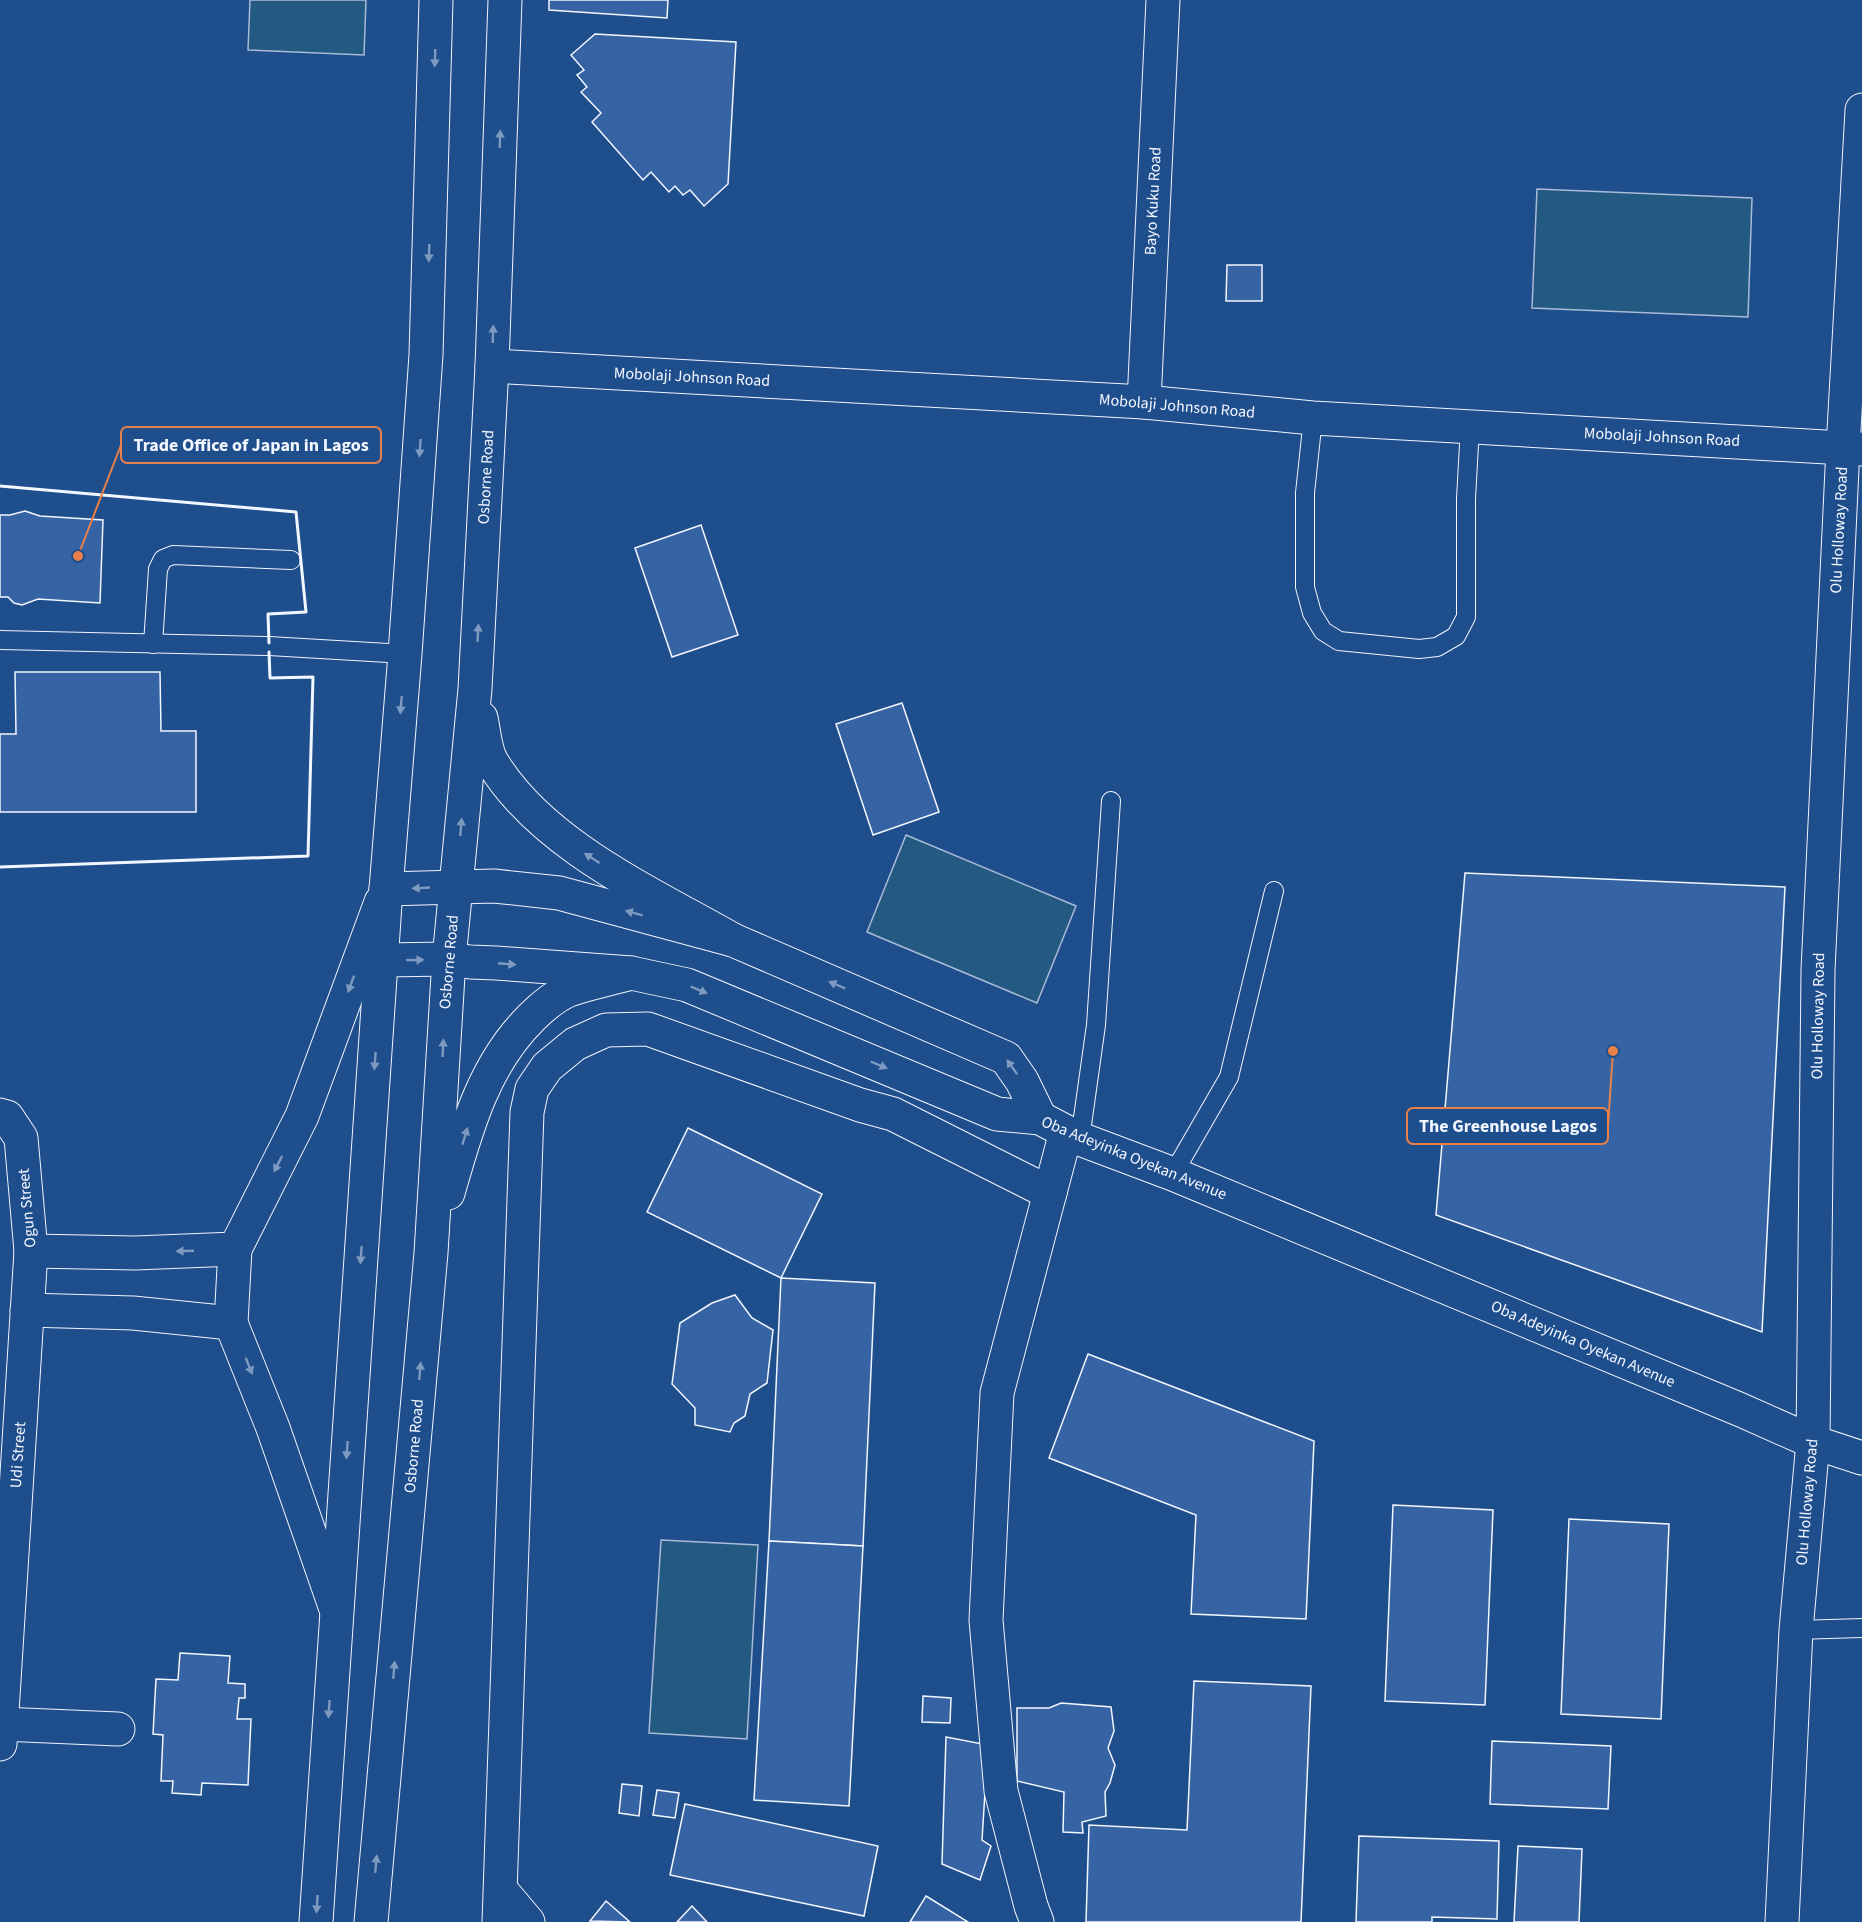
<svg xmlns="http://www.w3.org/2000/svg" width="1862" height="1922" font-family="'Source Sans 3',sans-serif">
  <style>
    .green { fill: #245a82; stroke: #a8bbd7; stroke-width: 1.5 }
    .building { fill: #3563a3; stroke: #f2f6ff; stroke-width: 1.5 }
    .lines { fill: none; stroke-linecap: round; stroke-linejoin: round }
    .lane-casing { stroke: #f2f6ff; stroke-width: 20 }
    .street-casing { stroke: #f2f6ff; stroke-width: 35 }
    .secondary-casing { stroke: #f2f6ff; stroke-width: 35 }
    .primary-casing { stroke: #f2f6ff; stroke-width: 35 }
    .lane { stroke: #1f4e8c; stroke-width: 18 }
    .street { stroke: #1f4e8c; stroke-width: 33 }
    .secondary { stroke: #1f4e8c; stroke-width: 33 }
    .primary { stroke: #1f4e8c; stroke-width: 33 }
    .wall { stroke: #f2f6ff; stroke-width: 3 }
    .oneway { fill: #7e9ac0 }
    .labels { text-anchor: middle; dominant-baseline: central; stroke-width: 4.5; stroke-linejoin: round; paint-order: stroke }
    .street-label { font-size: 16px; fill: #f2f6ff; stroke: #1f4e8c }
    .leader { fill: none; stroke: #ea8049; stroke-width: 2 }
    .callout-dot { fill: #ea8049; stroke: #1f4e8c; stroke-width: 2 }
    .callout { fill: #1f4e8c; stroke: #ea8049; stroke-width: 2 }
    .callout-label { font-size: 18px; text-anchor: middle; font-weight: bold; fill: #f2f6ff }
  </style>
  <rect width="100%" height="100%" fill="#1f4e8c"/>
  <!-- green -->
  <g class="green">
    <path d="M250,0h116l-2,55 -116,-5z"/>
    <path d="M1537,189l215,9 -4,119 -216,-9z"/>
    <path d="M906,835l170,71 -39,97 -170,-71z"/>
    <path d="M661,1540l97,5 -11,194 -98,-6z"/>
  </g>
  <!-- building -->
  <g class="building">
    <path d="M549,0h119l-1,18 -118,-8z"/>
    <path d="M595,34l141,8 -8,142 -24,22 -14,-16 -7,5 -8,-9 -6,6 -18,-20 -8,8 -51,-58 9,-9 -20,-21 6,-5 -10,-12 7,-5 -13,-15z"/>
    <path d="M1227,265h35v36h-36z"/>
    <path d="M25,511l15,5 63,4 -3,83 -62,-4 -16,6 -8,-2 -6,-6h-8v-82h10z"/>
    <path d="M701,525l37,110 -66,22 -37,-109z"/>
    <path d="M15,672h145l1,59h35v81h-196v-78h16z"/>
    <path d="M902,703l37,109 -66,23 -37,-111z"/>
    <path d="M1465,873l320,14 -23,445 -326,-117z"/>
    <path d="M688,1128l134,66 -41,84 -134,-66z"/>
    <path d="M781,1278l94,5 -12,263 -94,-5z"/>
    <path d="M735,1295l17,23 21,12 -6,53 -17,11 -5,22 -11,7 -4,9 -35,-7v-17l-23,-24 8,-61 32,-20z"/>
    <path d="M1088,1354l226,87 -8,178 -115,-5 5,-99 -147,-57z"/>
    <path d="M1393,1505l100,5 -8,195 -100,-4z"/>
    <path d="M1569,1519l100,5 -8,195 -100,-5z"/>
    <path d="M769,1541l94,5 -14,260 -95,-6z"/>
    <path d="M180,1653l50,3 -2,27 17,1v14h-6l-2,21h14l-3,66 -46,-2 -1,12 -29,-2 1,-12h-12l2,-46 -10,-1 3,-55 22,1z"/>
    <path d="M1194,1681l117,5 -10,236h-215l3,-97 98,5z"/>
    <path d="M923,1696l28,2 -1,25 -28,-1z"/>
    <path d="M1061,1703l50,4 3,24 -6,17 7,17 -5,18 -5,9 1,24 -24,6 1,11 -20,-1 1,-40 -47,-11v-73h32z"/>
    <path d="M946,1737l42,8 -6,95 9,6 -11,34 -38,-16z"/>
    <path d="M1492,1741l119,5 -3,63 -118,-5z"/>
    <path d="M622,1784l20,2 -3,30 -20,-3z"/>
    <path d="M657,1790l22,3 -4,25 -22,-3z"/>
    <path d="M685,1804l193,42 -14,70 -194,-41z"/>
    <path d="M1359,1836l140,5 -2,78 -65,-2v5h-76z"/>
    <path d="M1518,1846l64,3 -3,73h-65z"/>
    <path d="M926,1896l42,26h-58z"/>
    <path d="M606,1901l24,21 -40,-1z"/>
    <path d="M692,1906l15,16h-30z"/>
  </g>
  <g class="lines">
    <defs>
      <g id="lane">
        <path d="M1313,418l-8,75v94l7,26 11,18 16,10 80,8 18,-2 19,-11 10,-19v-118l4,-73"/>
        <path d="M0,640l269,6 136,8"/>
        <path d="M153,644l5,-75 5,-10 10,-4 118,5"/>
        <path d="M1080,1139l16,-114 15,-224"/>
        <path d="M1173,1174l56,-97 45,-186"/>
        <path d="M1796,1630l66,-2"/>
      </g>
      <g id="street">
        <path d="M1144,402l19,-402"/>
        <path d="M0,1115l7,2 14,21 10,113 -31,493"/>
        <path d="M31,1251l104,2 100,-4"/>
        <path d="M27,1310l106,3 98,10"/>
        <path d="M336,1609l-63,-181 -42,-105 4,-74 67,-133 79,-214"/>
        <path d="M1,1724l117,5"/>
        <path d="M501,1890l27,32"/>
        <path d="M499,1922l28,-810 5,-23 15,-22 28,-23 31,-14 42,-1 212,76 33,9 157,79"/>
        <path d="M1037,1922l-6,-16 -30,-115 -15,-171 11,-227 69,-261"/>
        <path d="M1782,1922l14,-292 17,-188 5,-472 25,-522 19,-338"/>
      </g>
      <g id="secondary">
        <path d="M492,366l652,36 169,16 549,31"/>
        <path d="M386,889l108,-3 65,7 174,47 273,118 16,23 18,37"/>
        <path d="M382,960l67,-1 21,3 26,1 135,10 56,12 310,129 43,4 40,21 93,35 568,236 72,32 49,16"/>
      </g>
      <g id="primary">
        <path d="M481,718c3,13 4,33 11,44 50,83 159,131 241,178"/>
        <path d="M448,1193c18,-63 35,-128 84,-176 10,-10 23,-21 37,-27 19,-7 42,-11 62,-17"/>
        <path d="M316,1922l70,-1033 19,-235 21,-299 10,-355"/>
        <path d="M371,1922l60,-669 18,-294 26,-270 17,-323 13,-366"/>
      </g>
    </defs>
    <!-- lane casing -->
    <use href="#lane" class="lane-casing"/>
    <!-- street casing -->
    <use href="#street" class="street-casing"/>
    <!-- secondary casing -->
    <use href="#secondary" class="secondary-casing"/>
    <!-- primary casing -->
    <use href="#primary" class="primary-casing"/>
    <!-- lane -->
    <use href="#lane" class="lane"/>
    <!-- street -->
    <use href="#street" class="street"/>
    <!-- secondary -->
    <use href="#secondary" class="secondary"/>
    <!-- primary -->
    <use href="#primary" class="primary"/>
    <!-- wall -->
    <g class="wall">
      <path d="M0,486l296,26 10,100 -38,2 1,29"/>
      <path d="M0,867l308,-11 5,-179 -43,1 -1,-26"/>
    </g>
  </g>
  <!-- one-way arrows -->
  <defs><path id="oneway-solid" d="M-6-.8H1V-3.2L6.5 0L1 3.2V.8H-6Z" transform="scale(1.5)"/></defs>
  <g class="oneway">
    <use href="#oneway-solid" transform="translate(435 58) rotate(92)"/>
    <use href="#oneway-solid" transform="translate(500 139) rotate(-88)"/>
    <use href="#oneway-solid" transform="translate(429 253) rotate(92)"/>
    <use href="#oneway-solid" transform="translate(493 334) rotate(-88)"/>
    <use href="#oneway-solid" transform="translate(420 448) rotate(94)"/>
    <use href="#oneway-solid" transform="translate(478 633) rotate(-87)"/>
    <use href="#oneway-solid" transform="translate(401 705) rotate(95)"/>
    <use href="#oneway-solid" transform="translate(461 827) rotate(-85)"/>
    <use href="#oneway-solid" transform="translate(592 858) rotate(-147)"/>
    <use href="#oneway-solid" transform="translate(421 888) rotate(177)"/>
    <use href="#oneway-solid" transform="translate(634 913) rotate(-165)"/>
    <use href="#oneway-solid" transform="translate(415 960) rotate(-1)"/>
    <use href="#oneway-solid" transform="translate(507 964) rotate(5)"/>
    <use href="#oneway-solid" transform="translate(351 984) rotate(110)"/>
    <use href="#oneway-solid" transform="translate(837 985) rotate(-157)"/>
    <use href="#oneway-solid" transform="translate(699 990) rotate(23)"/>
    <use href="#oneway-solid" transform="translate(443 1048) rotate(-87)"/>
    <use href="#oneway-solid" transform="translate(375 1061) rotate(94)"/>
    <use href="#oneway-solid" transform="translate(879 1065) rotate(23)"/>
    <use href="#oneway-solid" transform="translate(1012 1067) rotate(-125)"/>
    <use href="#oneway-solid" transform="translate(465 1136) rotate(-73)"/>
    <use href="#oneway-solid" transform="translate(278 1164) rotate(117)"/>
    <use href="#oneway-solid" transform="translate(185 1251) rotate(178)"/>
    <use href="#oneway-solid" transform="translate(361 1255) rotate(94)"/>
    <use href="#oneway-solid" transform="translate(249 1366) rotate(68)"/>
    <use href="#oneway-solid" transform="translate(420 1371) rotate(-85)"/>
    <use href="#oneway-solid" transform="translate(347 1450) rotate(94)"/>
    <use href="#oneway-solid" transform="translate(394 1670) rotate(-85)"/>
    <use href="#oneway-solid" transform="translate(329 1709) rotate(94)"/>
    <use href="#oneway-solid" transform="translate(376 1864) rotate(-85)"/>
    <use href="#oneway-solid" transform="translate(317 1904) rotate(94)"/>
  </g>
  <g class="labels">
    <!-- street labels -->
    <g class="street-label">
      <text transform="translate(1153 201) rotate(-87)">Bayo Kuku Road</text>
      <text transform="translate(692 377) rotate(3)">Mobolaji Johnson Road</text>
      <text transform="translate(1177 406) rotate(5)">Mobolaji Johnson Road</text>
      <text transform="translate(1662 437) rotate(3)">Mobolaji Johnson Road</text>
      <text transform="translate(486 477) rotate(-87)">Osborne Road</text>
      <text transform="translate(1839 530) rotate(-87)">Olu Holloway Road</text>
      <text transform="translate(449 962) rotate(-85)">Osborne Road</text>
      <text transform="translate(1818 1016) rotate(-89)">Olu Holloway Road</text>
      <text transform="translate(1134 1158) rotate(22)">Oba Adeyinka Oyekan Avenue</text>
      <text transform="translate(27 1208) rotate(-95)">Ogun Street</text>
      <text transform="translate(1583 1344) rotate(23)">Oba Adeyinka Oyekan Avenue</text>
      <text transform="translate(414 1446) rotate(-85)">Osborne Road</text>
      <text transform="translate(18 1455) rotate(-86)">Udi Street</text>
      <text transform="translate(1807 1502) rotate(-85)">Olu Holloway Road</text>
    </g>
  </g>
  <!-- callouts -->
  <path class="leader" d="M78 556L121 445M1613 1051L1608 1126"/>
  <g class="callout-dot">
    <circle cx="78" cy="556" r="6"/>
    <circle cx="1613" cy="1051" r="6"/>
  </g>
  <g class="callout">
    <rect x="121" y="427" width="260" height="36" rx="6"/>
    <rect x="1407" y="1108" width="201" height="36" rx="6"/>
  </g>
  <g class="callout-label">
    <text x="251" y="451">Trade Office of Japan in Lagos</text>
    <text x="1508" y="1132">The Greenhouse Lagos</text>
  </g>
</svg>
